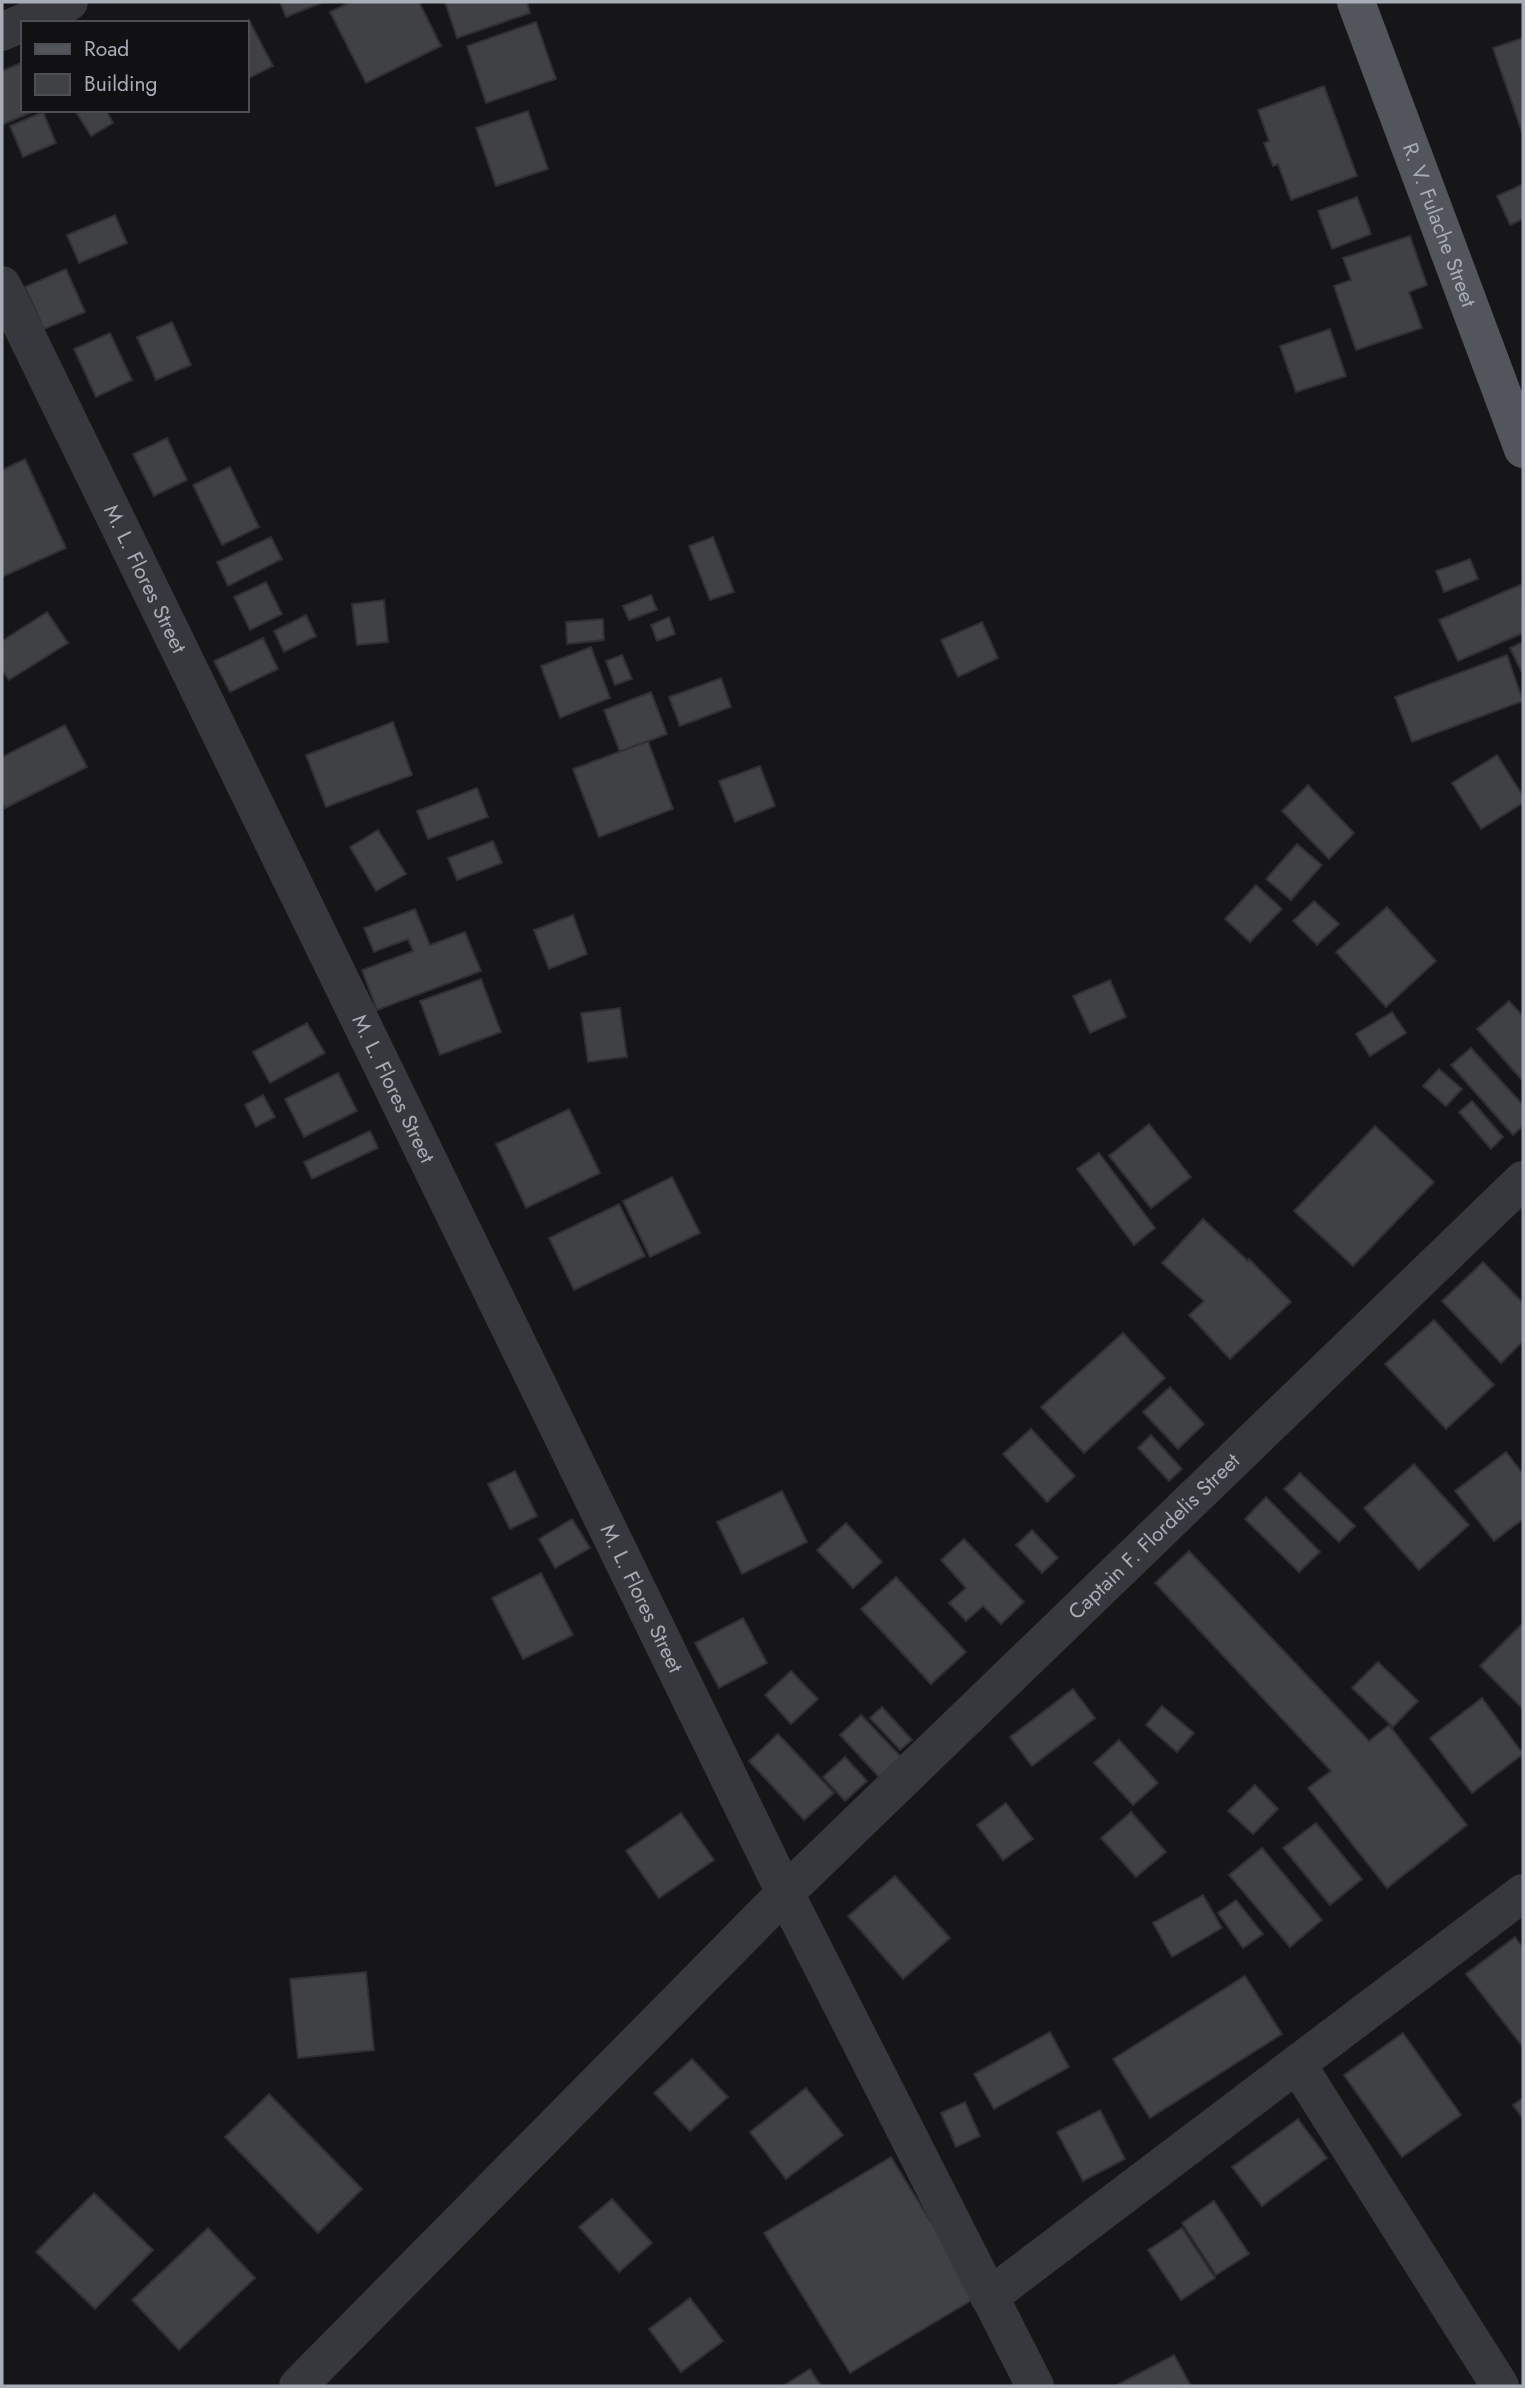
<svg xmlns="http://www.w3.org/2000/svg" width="1525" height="2388" font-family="Jost,sans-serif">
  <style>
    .building { fill: #404145; stroke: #303034; stroke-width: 2 }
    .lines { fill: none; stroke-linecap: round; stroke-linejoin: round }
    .minor { stroke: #37383d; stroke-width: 38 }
    .major { stroke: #53555c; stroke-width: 38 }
    .labels { text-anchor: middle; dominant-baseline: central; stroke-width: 7; stroke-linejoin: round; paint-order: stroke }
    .street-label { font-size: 21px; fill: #a8adb8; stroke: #111113 }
  </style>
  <rect width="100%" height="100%" fill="#161618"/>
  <!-- building -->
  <g class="building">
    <path d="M280,2h44l-38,15z"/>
    <path d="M350,2h69l22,44 -75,37 -36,-71z"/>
    <path d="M445,2h82l3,11 -73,25z"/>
    <path d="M249,20l24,46 -26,13v-56h-3z"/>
    <path d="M536,22l20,57 -70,24 -19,-57z"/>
    <path d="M1523,38v97l-30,-87z"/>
    <path d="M21,63l2,5v42h13l-34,15v-54z"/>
    <path d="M1324,86l33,90 -66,24 -13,-36 -5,2 -9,-23 5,-2 -11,-31z"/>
    <path d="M79,110h27l7,13 -22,13 -15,-24z"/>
    <path d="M528,111l20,58 -52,17 -20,-58z"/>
    <path d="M43,112l13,31 -33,14 -13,-31z"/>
    <path d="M1523,184v35l-13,6 -13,-29z"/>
    <path d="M1357,197l14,37 -39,15 -14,-38z"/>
    <path d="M115,215l12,28 -48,20 -12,-28z"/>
    <path d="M1410,236l17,49 -18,7 13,36 -66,22 -22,-64 17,-6 -8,-22z"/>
    <path d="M66,269l19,43 -41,17 -19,-42z"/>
    <path d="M172,322l19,43 -35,15 -19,-43z"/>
    <path d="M1330,329l16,47 -50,16 -16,-46z"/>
    <path d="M110,333l22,47 -36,17 -22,-48z"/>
    <path d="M167,438l20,42 -33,16 -21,-42z"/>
    <path d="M25,459l41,89 -64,29v-107z"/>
    <path d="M230,467l29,60 -37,18 -29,-60z"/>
    <path d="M271,537l11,22 -54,27 -11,-24z"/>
    <path d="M713,537l21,55 -24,8 -21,-54z"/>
    <path d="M1470,559l8,20 -34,13 -8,-21z"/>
    <path d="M266,582l16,32 -32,16 -16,-33z"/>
    <path d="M1522,584l1,49 -65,28 -19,-41z"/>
    <path d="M651,595l6,15 -28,10 -6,-14z"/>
    <path d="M384,600l4,42 -31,3 -5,-41z"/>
    <path d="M47,612l21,31 -59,37 -7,-10v-29z"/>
    <path d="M306,615l10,21 -32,16 -10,-21z"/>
    <path d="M669,617l6,17 -18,7 -6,-16z"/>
    <path d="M603,619l1,21 -37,4 -1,-22z"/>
    <path d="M982,622l16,36 -40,19 -17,-37z"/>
    <path d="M263,638l15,31 -48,23 -16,-31z"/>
    <path d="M1523,642v28l-2,1 -11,-23z"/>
    <path d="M591,647l19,51 -50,20 -19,-52z"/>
    <path d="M622,655l10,24 -17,6 -9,-24z"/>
    <path d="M1507,655l16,46 -111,41 -17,-45z"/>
    <path d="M721,678l10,29 -51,19 -11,-29z"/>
    <path d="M651,692l16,42 -47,18 -16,-42z"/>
    <path d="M393,722l19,53 -86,32 -20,-52z"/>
    <path d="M65,725l22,42 -82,41 -3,-8v-43z"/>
    <path d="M648,741l25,68 -74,28 -26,-68z"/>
    <path d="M1497,755l26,41v7l-42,26 -29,-46z"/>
    <path d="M760,766l15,40 -40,16 -16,-41z"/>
    <path d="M1308,785l46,48 -25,26 -47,-48z"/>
    <path d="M477,788l11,29 -60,22 -11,-28z"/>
    <path d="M378,830l28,44 -30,17 -26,-44z"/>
    <path d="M493,841l9,22 -45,17 -9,-22z"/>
    <path d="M1297,844l25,21 -31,35 -25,-21z"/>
    <path d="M1256,885l26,24 -32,33 -25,-23z"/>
    <path d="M1314,901l25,23 -22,21 -24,-24z"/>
    <path d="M1387,907l49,54 -50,46 -50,-55z"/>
    <path d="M415,909l15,36 35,-13 16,39 -104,39 -15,-40 51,-19 -5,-12 -34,13 -10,-24z"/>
    <path d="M573,915l14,39 -38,15 -15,-39z"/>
    <path d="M481,979l20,53 -61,23 -20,-54z"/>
    <path d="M1110,980l16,37 -36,16 -17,-37z"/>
    <path d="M1509,1001l14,15v65l-46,-52z"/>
    <path d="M620,1008l7,49 -39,5 -7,-49z"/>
    <path d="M1392,1012l14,21 -36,23 -14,-22z"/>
    <path d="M307,1023l18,30 -55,30 -17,-31z"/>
    <path d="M1471,1048l52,57v21l-10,9 -62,-70z"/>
    <path d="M1439,1069l23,20 -16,17 -23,-20z"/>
    <path d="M338,1073l19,38 -53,26 -19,-38z"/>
    <path d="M263,1095l12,22 -19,10 -11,-22z"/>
    <path d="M1472,1101l31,36 -12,12 -32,-37z"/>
    <path d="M569,1109l31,64 -74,35 -30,-64z"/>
    <path d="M1149,1124l42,53 -40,31 -42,-52z"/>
    <path d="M1375,1126l59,56 -81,84 -59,-55z"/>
    <path d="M370,1131l8,17 -66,31 -8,-17z"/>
    <path d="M1099,1153l56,75 -21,17 -57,-76z"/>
    <path d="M672,1177l28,56 -50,24 -27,-56z"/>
    <path d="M619,1204l26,52 -71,34 -25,-52z"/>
    <path d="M1203,1219l45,42 1,-2 42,43 -61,57 -41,-44 15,-14 -42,-38z"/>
    <path d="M1483,1262l40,41v38l-22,22 -59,-62z"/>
    <path d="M1434,1320l60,65 -48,44 -61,-65z"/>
    <path d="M1123,1333l42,45 -81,75 -43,-46z"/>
    <path d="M1170,1387l34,37 -26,25 -35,-37z"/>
    <path d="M1031,1429l44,47 -28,26 -44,-48z"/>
    <path d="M1151,1435l31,34 -13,12 -31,-33z"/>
    <path d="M1506,1452l17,22v45l-29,22 -39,-50z"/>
    <path d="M1414,1464l55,61 -50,45 -55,-62z"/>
    <path d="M515,1471l22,45 -27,13 -22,-45z"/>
    <path d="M1300,1473l55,53 -16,16 -55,-53z"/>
    <path d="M782,1491l25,51 -65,32 -25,-52z"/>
    <path d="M1266,1497l54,55 -21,20 -54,-53z"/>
    <path d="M572,1519l18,29 -35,20 -16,-29z"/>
    <path d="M846,1523l36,39 -29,26 -36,-38z"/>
    <path d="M1032,1530l26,28 -16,15 -26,-28z"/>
    <path d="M964,1539l60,63 -23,22 -18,-18 -17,15 -17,-18 17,-15 -25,-28z"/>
    <path d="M1189,1551l180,190 20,-16 78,100 -80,63 -79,-100 23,-17 -176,-188z"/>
    <path d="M541,1573l32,62 -50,24 -31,-61z"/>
    <path d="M896,1577l70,75 -35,32 -70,-75z"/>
    <path d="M743,1618l24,45 -48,25 -24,-45z"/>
    <path d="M1523,1623v86l-43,-43z"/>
    <path d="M1378,1662l40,39 -25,26 -41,-39z"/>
    <path d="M791,1671l27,28 -27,25 -26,-29z"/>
    <path d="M1073,1689l22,29 -63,48 -22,-29z"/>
    <path d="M1482,1698l41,56 -51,39 -42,-55z"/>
    <path d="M1162,1706l32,27 -17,19 -31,-27z"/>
    <path d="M882,1707l30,33 -12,10 -30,-32z"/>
    <path d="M861,1715l41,43 -22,20 -40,-43z"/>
    <path d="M778,1734l56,59 -30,27 -55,-59z"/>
    <path d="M1119,1740l39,43 -25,22 -39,-42z"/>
    <path d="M845,1757l22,24 -22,20 -22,-24z"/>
    <path d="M1255,1785l23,24 -25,25 -25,-23z"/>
    <path d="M1006,1803l27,36 -30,21 -26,-35z"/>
    <path d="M1131,1812l35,40 -30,25 -35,-39z"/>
    <path d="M681,1813l33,47 -55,38 -33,-47z"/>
    <path d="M1316,1823l46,56 -32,26 -47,-57z"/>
    <path d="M1262,1848l60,72 -32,27 -61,-72z"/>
    <path d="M895,1876l55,62 -47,41 -55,-63z"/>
    <path d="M1203,1895l19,33 -50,29 -19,-34z"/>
    <path d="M1236,1900l27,34 -20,14 -25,-35z"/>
    <path d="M1515,1937l8,11v99l-57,-73z"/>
    <path d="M366,1972l8,78 -76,8 -8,-79z"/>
    <path d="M1245,1976l37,58 -132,84 -37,-59z"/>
    <path d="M1050,2032l19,35 -75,42 -20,-35z"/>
    <path d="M1403,2033l58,82 -59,42 -58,-82z"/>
    <path d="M692,2059l36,38 -38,34 -36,-38z"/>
    <path d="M806,2088l37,47 -57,44 -36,-47z"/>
    <path d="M269,2094l93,95 -44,44 -93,-96z"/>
    <path d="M1523,2098v21l-10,-14z"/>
    <path d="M965,2102l15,34 -24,11 -15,-34z"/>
    <path d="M1100,2110l25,49 -42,22 -26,-49z"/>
    <path d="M1298,2119l29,39 -65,48 -30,-39z"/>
    <path d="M891,2157l86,140 -127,76 -86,-140z"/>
    <path d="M94,2193l59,57 -58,59 -59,-57z"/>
    <path d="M612,2199l40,44 -33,29 -40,-45z"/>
    <path d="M1214,2201l35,53 -33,21 -34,-52z"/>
    <path d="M208,2228l47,50 -76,72 -47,-50z"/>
    <path d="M1182,2228l33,50 -34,22 -33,-50z"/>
    <path d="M690,2298l33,43 -42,31 -32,-43z"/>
    <path d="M1174,2355l17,31 -74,-1z"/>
    <path d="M810,2369l11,17h-38z"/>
  </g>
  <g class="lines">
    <!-- minor -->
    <g class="minor">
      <path d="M2,32l67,-30"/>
      <path id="s1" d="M2,285l783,1608 250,493"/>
      <path d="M1297,2064l203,322"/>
      <path d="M989,2297l534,-404"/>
      <path id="s2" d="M298,2386l487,-493 738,-713"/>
    </g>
    <!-- major -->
    <path class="major" id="s3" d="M1356,2l167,447"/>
  </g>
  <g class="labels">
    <!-- street labels -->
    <g class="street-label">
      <text stroke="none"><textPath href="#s3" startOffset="238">R. V. Fulache Street</textPath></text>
      <text stroke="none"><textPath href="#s1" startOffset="327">M. L. Flores Street</textPath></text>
      <text stroke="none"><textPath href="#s1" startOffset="894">M. L. Flores Street</textPath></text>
      <text stroke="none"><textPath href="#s2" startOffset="1206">Captain F. Flordelis Street</textPath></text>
      <text stroke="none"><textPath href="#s1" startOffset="1461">M. L. Flores Street</textPath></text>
    </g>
  </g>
  <!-- border -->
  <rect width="1525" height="2388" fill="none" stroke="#a8adb8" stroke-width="7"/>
  <!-- legend -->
  <rect x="21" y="21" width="228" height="91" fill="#111113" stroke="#4d4f55" stroke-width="2"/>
  <rect x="35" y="44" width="35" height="10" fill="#53555c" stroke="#4d4f55" stroke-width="2"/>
  <text x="84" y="56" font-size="21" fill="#a8adb8">Road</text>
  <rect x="35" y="74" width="35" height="21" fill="#404145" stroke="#4d4f55" stroke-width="2"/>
  <text x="84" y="91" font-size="21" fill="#a8adb8">Building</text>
</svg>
